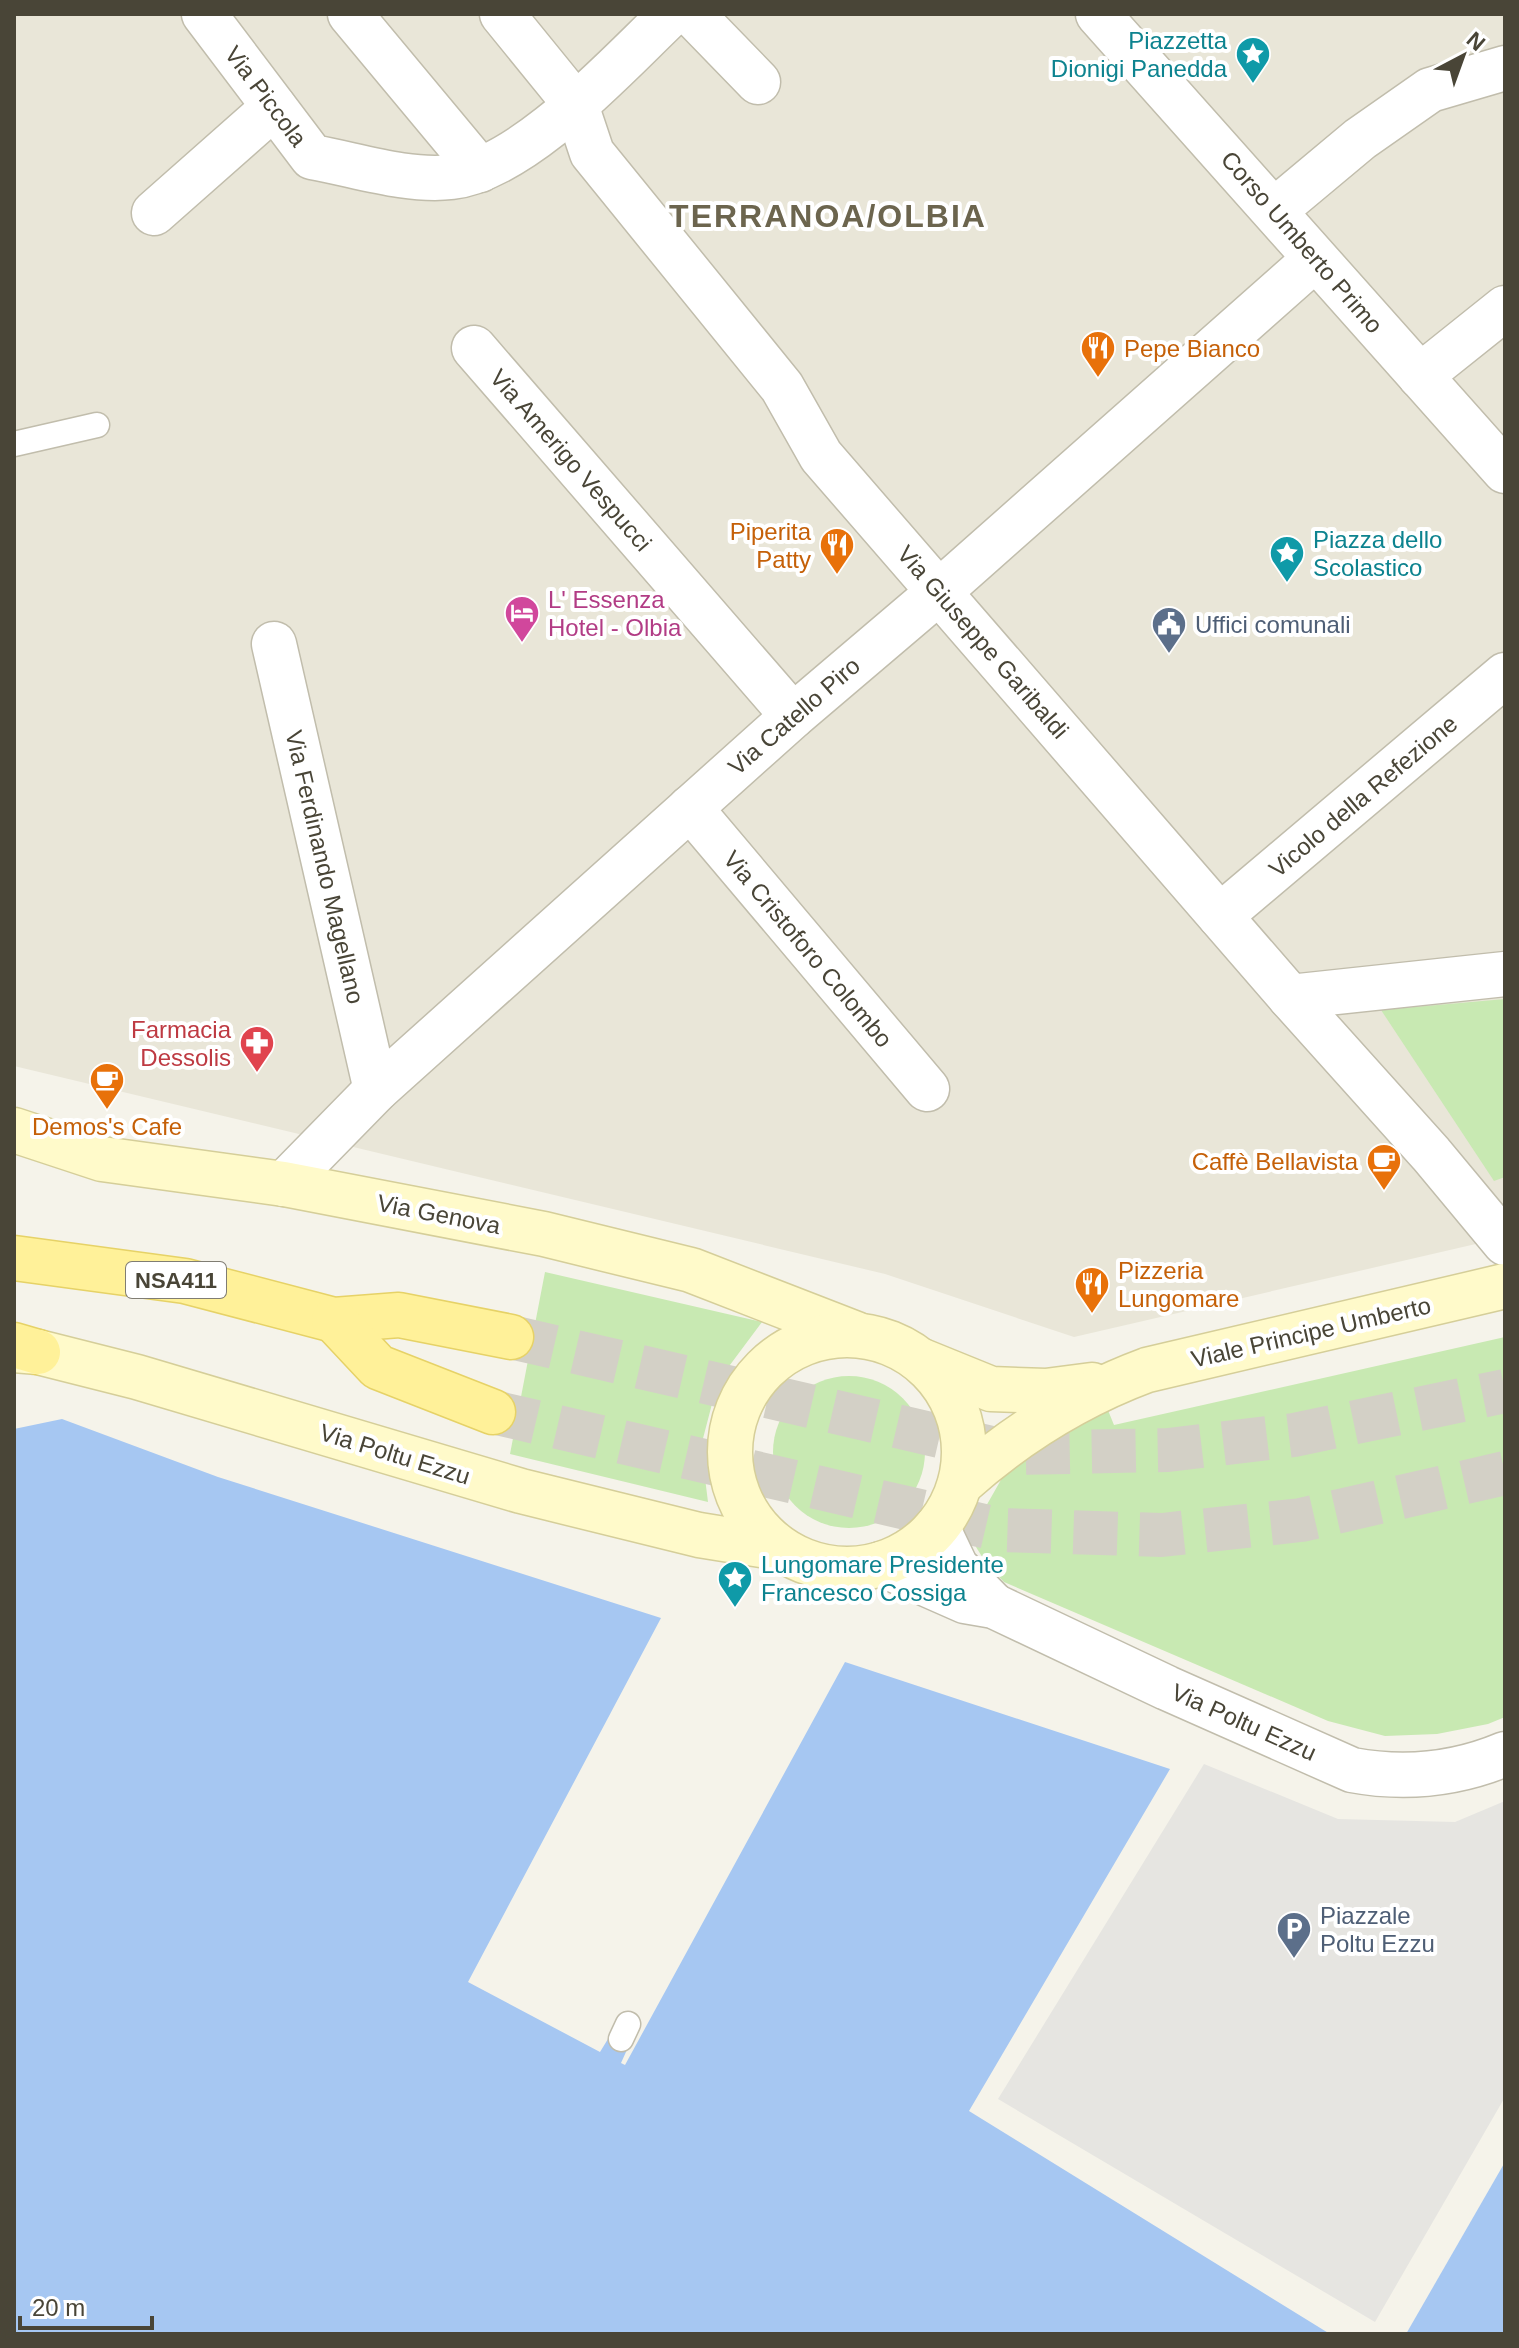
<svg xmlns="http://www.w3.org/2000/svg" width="1519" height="2348" font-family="Arial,sans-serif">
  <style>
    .residential { fill: #e9e6d8 }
    .green { fill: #c8e9b2 }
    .parking { fill: #e6e5e1 }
    .water { fill: #a6c7f2 }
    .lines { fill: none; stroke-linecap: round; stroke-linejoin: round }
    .primary-tunnel { stroke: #d3d0c6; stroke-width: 44; stroke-dasharray: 44 22; stroke-linecap: butt }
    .lane-casing { stroke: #c1bdac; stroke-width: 27 }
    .street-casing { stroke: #c1bdac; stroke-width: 47 }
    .secondary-casing { stroke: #d5ce99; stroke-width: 47 }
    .primary-casing { stroke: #e6d267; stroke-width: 47 }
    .lane { stroke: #fff; stroke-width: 24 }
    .street { stroke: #fff; stroke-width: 44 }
    .secondary { stroke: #fffaca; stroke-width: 44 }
    .primary { stroke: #fff199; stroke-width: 44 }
    .labels { text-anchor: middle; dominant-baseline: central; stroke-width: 8; stroke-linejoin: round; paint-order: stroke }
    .shield { fill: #fff; stroke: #807d73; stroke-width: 2 }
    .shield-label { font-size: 22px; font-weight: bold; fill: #494537 }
    .culture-label { font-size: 24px; fill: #0d838f; stroke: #fff; text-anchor: start }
    .street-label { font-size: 24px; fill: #494537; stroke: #fff }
    .food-label { font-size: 24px; fill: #c56008; stroke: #fff; text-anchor: start }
    .hotel-label { font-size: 24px; fill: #b23c85; stroke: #fff; text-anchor: start }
    .service-label { font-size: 24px; fill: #4e5e75; stroke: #fff; text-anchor: start }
    .health-label { font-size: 24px; fill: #be3a42; stroke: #fff; text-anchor: end }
    .district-label { font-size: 32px; font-weight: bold; letter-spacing: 2px; fill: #6c654e; stroke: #fff }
  </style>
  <rect width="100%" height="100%" fill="#f5f3ea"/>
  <!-- residential -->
  <path class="residential" d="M14,14h1491v1218l-25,11 -406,94 -189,-63 -871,-208z"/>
  <!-- green -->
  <g class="green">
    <path d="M1505,999v178l-11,4 -113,-171z"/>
    <path d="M545,1272l217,50 -44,59 -17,65 7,56 -198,-48z"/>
    <path d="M1505,1337v380l-17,7 -51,10 -52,2 -57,-15 -324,-139 -18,-19 -10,-16 9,-39 21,-37 97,-73 11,27z"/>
    <circle cx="849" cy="1452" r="76"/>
  </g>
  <!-- parking -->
  <path class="parking" d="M1204,1764l134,55 117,3 50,-21v296l-130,225 -377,-223z"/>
  <!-- water -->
  <g class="water">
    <path d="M62,1419l156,58 443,141 -193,364 132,70 11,-18 19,9 -9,20 4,2 220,-403 325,107 -201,342 361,223h-1316v-905z"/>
    <path d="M1505,2162v172h-99z"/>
  </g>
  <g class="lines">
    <!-- primary-tunnel -->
    <g class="primary-tunnel">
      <path d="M511,1337l502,116 155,-3 126,-15 211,-44"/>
      <path d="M493,1412l508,118 161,5 139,-15 204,-47"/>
    </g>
    <defs>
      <g id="lane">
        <path d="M14,444l83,-19"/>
        <path d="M621,2039l7,-15"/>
      </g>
      <g id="street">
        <path d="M204,14l108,143c45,8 94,25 140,20 73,-9 166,-113 219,-163"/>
        <path d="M350,14l130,156"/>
        <path d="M502,14l74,91 16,48 190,234 39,69 469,541 141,157 74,89"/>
        <path d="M692,14l66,68"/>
        <path d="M1098,14l407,457"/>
        <path d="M1275,210l85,-71 70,-49 75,-22"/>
        <path d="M154,213l120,-106"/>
        <path d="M474,348l319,368"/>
        <path d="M1420,376l85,-68"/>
        <path d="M274,644l102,446"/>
        <path d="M690,808l237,281"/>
        <path d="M1220,916l285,-241"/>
        <path d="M1290,997l215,-23"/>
        <path d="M284,1184l92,-94 417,-374 147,-125 375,-332"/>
        <path d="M937,1527l19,40 38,39"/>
        <path d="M881,1564l84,37 29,5 173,82 185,82c54,10 103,5 153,-16"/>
      </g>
      <g id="secondary">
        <path d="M14,1130l88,29 182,25 260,50 147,36 165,64"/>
        <circle cx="847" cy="1452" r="117"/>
        <path d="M14,1350l24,2 99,25 384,114 178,44 80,13"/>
        <path d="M922,1361l69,28 55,2 46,-6"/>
        <path d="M960,1484c56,-50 117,-88 187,-114l358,-84"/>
      </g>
      <g id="primary">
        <path d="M14,1258l171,23 149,39 65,-5 112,22"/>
        <path d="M334,1320l44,47 115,45"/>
        <path d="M14,1345l24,7"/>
      </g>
    </defs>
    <!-- lane casing -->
    <use href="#lane" class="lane-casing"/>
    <!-- street casing -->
    <use href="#street" class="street-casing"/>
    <!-- secondary casing -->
    <use href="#secondary" class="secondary-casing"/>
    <!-- primary casing -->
    <use href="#primary" class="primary-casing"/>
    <!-- lane -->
    <use href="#lane" class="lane"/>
    <!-- street -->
    <use href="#street" class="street"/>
    <!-- secondary -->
    <use href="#secondary" class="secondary"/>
    <!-- primary -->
    <use href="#primary" class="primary"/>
  </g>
  <!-- icons -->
  <defs>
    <symbol id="sight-pin" viewBox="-11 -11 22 30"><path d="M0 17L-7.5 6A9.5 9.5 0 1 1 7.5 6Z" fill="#0f9aa8" stroke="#fff"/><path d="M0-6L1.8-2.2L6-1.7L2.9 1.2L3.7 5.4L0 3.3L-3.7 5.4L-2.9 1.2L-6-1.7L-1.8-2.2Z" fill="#fff"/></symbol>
    <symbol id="restaurant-pin" viewBox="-11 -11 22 30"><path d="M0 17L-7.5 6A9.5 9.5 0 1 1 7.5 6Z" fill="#e8710a" stroke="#fff"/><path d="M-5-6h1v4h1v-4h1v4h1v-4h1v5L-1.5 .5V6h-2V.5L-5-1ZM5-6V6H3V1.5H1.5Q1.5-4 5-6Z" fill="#fff"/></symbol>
    <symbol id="hotel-pin" viewBox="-11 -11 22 30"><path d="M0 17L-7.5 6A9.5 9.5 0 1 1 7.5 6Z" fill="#d1479c" stroke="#fff"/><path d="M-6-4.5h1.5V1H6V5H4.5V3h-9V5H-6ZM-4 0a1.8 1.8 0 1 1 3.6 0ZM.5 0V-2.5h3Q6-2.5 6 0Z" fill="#fff"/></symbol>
    <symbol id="civic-pin" viewBox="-11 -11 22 30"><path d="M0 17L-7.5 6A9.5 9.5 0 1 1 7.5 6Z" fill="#5c6f8a" stroke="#fff"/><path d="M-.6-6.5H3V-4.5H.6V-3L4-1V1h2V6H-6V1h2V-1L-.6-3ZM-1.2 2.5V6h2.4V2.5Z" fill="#fff"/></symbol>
    <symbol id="pharmacy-pin" viewBox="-11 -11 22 30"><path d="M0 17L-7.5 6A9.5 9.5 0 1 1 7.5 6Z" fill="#e0444e" stroke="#fff"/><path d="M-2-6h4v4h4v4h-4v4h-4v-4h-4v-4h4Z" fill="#fff"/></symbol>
    <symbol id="cafe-pin" viewBox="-11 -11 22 30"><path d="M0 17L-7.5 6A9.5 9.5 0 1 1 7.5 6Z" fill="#e8710a" stroke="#fff"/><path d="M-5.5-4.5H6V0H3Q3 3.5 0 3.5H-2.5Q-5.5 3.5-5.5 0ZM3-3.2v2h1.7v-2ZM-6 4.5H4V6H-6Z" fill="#fff"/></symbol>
    <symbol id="parking-pin" viewBox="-11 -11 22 30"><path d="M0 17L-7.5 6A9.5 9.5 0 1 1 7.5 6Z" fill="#5c6f8a" stroke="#fff"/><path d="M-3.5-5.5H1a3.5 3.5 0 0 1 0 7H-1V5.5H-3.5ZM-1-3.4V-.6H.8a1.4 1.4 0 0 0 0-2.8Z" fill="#fff"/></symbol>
  </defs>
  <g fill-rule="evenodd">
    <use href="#sight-pin" x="1233" y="34" width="40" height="54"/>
    <use href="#restaurant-pin" x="1078" y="328" width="40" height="54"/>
    <use href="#restaurant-pin" x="817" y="525" width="40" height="54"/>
    <use href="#sight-pin" x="1267" y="533" width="40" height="54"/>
    <use href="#hotel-pin" x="502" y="593" width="40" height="54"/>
    <use href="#civic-pin" x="1149" y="604" width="40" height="54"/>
    <use href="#pharmacy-pin" x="237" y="1023" width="40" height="54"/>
    <use href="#cafe-pin" x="87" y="1060" width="40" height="54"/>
    <use href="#cafe-pin" x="1364" y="1141" width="40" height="54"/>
    <use href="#restaurant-pin" x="1072" y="1264" width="40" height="54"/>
    <use href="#sight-pin" x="715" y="1558" width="40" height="54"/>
    <use href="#parking-pin" x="1274" y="1909" width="40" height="54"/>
  </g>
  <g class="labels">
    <!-- shield labels -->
    <rect class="shield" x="126" y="1262" width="100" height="36" rx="6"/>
    <g class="shield-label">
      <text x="176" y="1280">NSA411</text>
    </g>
    <!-- culture labels -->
    <g class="culture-label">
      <text x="1227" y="40" text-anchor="end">Piazzetta<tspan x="1227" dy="28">Dionigi Panedda</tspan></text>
      <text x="1313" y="539">Piazza dello<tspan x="1313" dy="28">Scolastico</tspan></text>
      <text x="761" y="1564">Lungomare Presidente<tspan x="761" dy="28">Francesco Cossiga</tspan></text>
    </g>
    <!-- street labels -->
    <g class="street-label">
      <text transform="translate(266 96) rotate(53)">Via Piccola</text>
      <text transform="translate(1302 242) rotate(49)">Corso Umberto Primo</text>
      <text transform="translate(571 460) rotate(49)">Via Amerigo Vespucci</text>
      <text transform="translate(983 642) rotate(49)">Via Giuseppe Garibaldi</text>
      <text transform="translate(794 716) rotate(-41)">Via Catello Piro</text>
      <text transform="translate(1363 796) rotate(-40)">Vicolo della Refezione</text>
      <text transform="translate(325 867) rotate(77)">Via Ferdinando Magellano</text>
      <text transform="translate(808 949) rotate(50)">Via Cristoforo Colombo</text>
      <text transform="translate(439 1214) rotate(11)">Via Genova</text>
      <text transform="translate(1311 1332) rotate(-13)">Viale Principe Umberto</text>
      <text transform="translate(395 1454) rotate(17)">Via Poltu Ezzu</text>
      <text transform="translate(1244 1722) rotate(24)">Via Poltu Ezzu</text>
    </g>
    <!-- food labels -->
    <g class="food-label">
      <text x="1124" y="348">Pepe Bianco</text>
      <text x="811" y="531" text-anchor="end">Piperita<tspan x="811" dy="28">Patty</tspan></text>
      <text x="107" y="1126" text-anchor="middle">Demos's Cafe</text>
      <text x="1358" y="1161" text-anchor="end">Caffè Bellavista</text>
      <text x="1118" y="1270">Pizzeria<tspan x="1118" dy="28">Lungomare</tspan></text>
    </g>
    <!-- hotel labels -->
    <g class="hotel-label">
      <text x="548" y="599">L' Essenza<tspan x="548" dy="28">Hotel - Olbia</tspan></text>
    </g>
    <!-- service labels -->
    <g class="service-label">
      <text x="1195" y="624">Uffici comunali</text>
      <text x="1320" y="1915">Piazzale<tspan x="1320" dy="28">Poltu Ezzu</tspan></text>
    </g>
    <!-- health labels -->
    <g class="health-label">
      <text x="231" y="1029">Farmacia<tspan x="231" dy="28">Dessolis</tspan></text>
    </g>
    <!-- district labels -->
    <g class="district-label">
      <text x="828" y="216">TERRANOA/OLBIA</text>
    </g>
  </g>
  <!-- border -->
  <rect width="1519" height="2348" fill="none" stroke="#494537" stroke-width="32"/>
  <!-- north arrow -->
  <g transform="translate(1463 56) rotate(41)" stroke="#ffffff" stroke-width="6" paint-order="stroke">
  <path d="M0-6L14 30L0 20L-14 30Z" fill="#494537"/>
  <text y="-12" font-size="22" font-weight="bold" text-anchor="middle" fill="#494537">N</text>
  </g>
  <!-- scale -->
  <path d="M20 2316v12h132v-12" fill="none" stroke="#494537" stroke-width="4"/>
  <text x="32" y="2316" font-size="24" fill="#494537" stroke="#ffffff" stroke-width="6" paint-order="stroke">20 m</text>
</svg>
